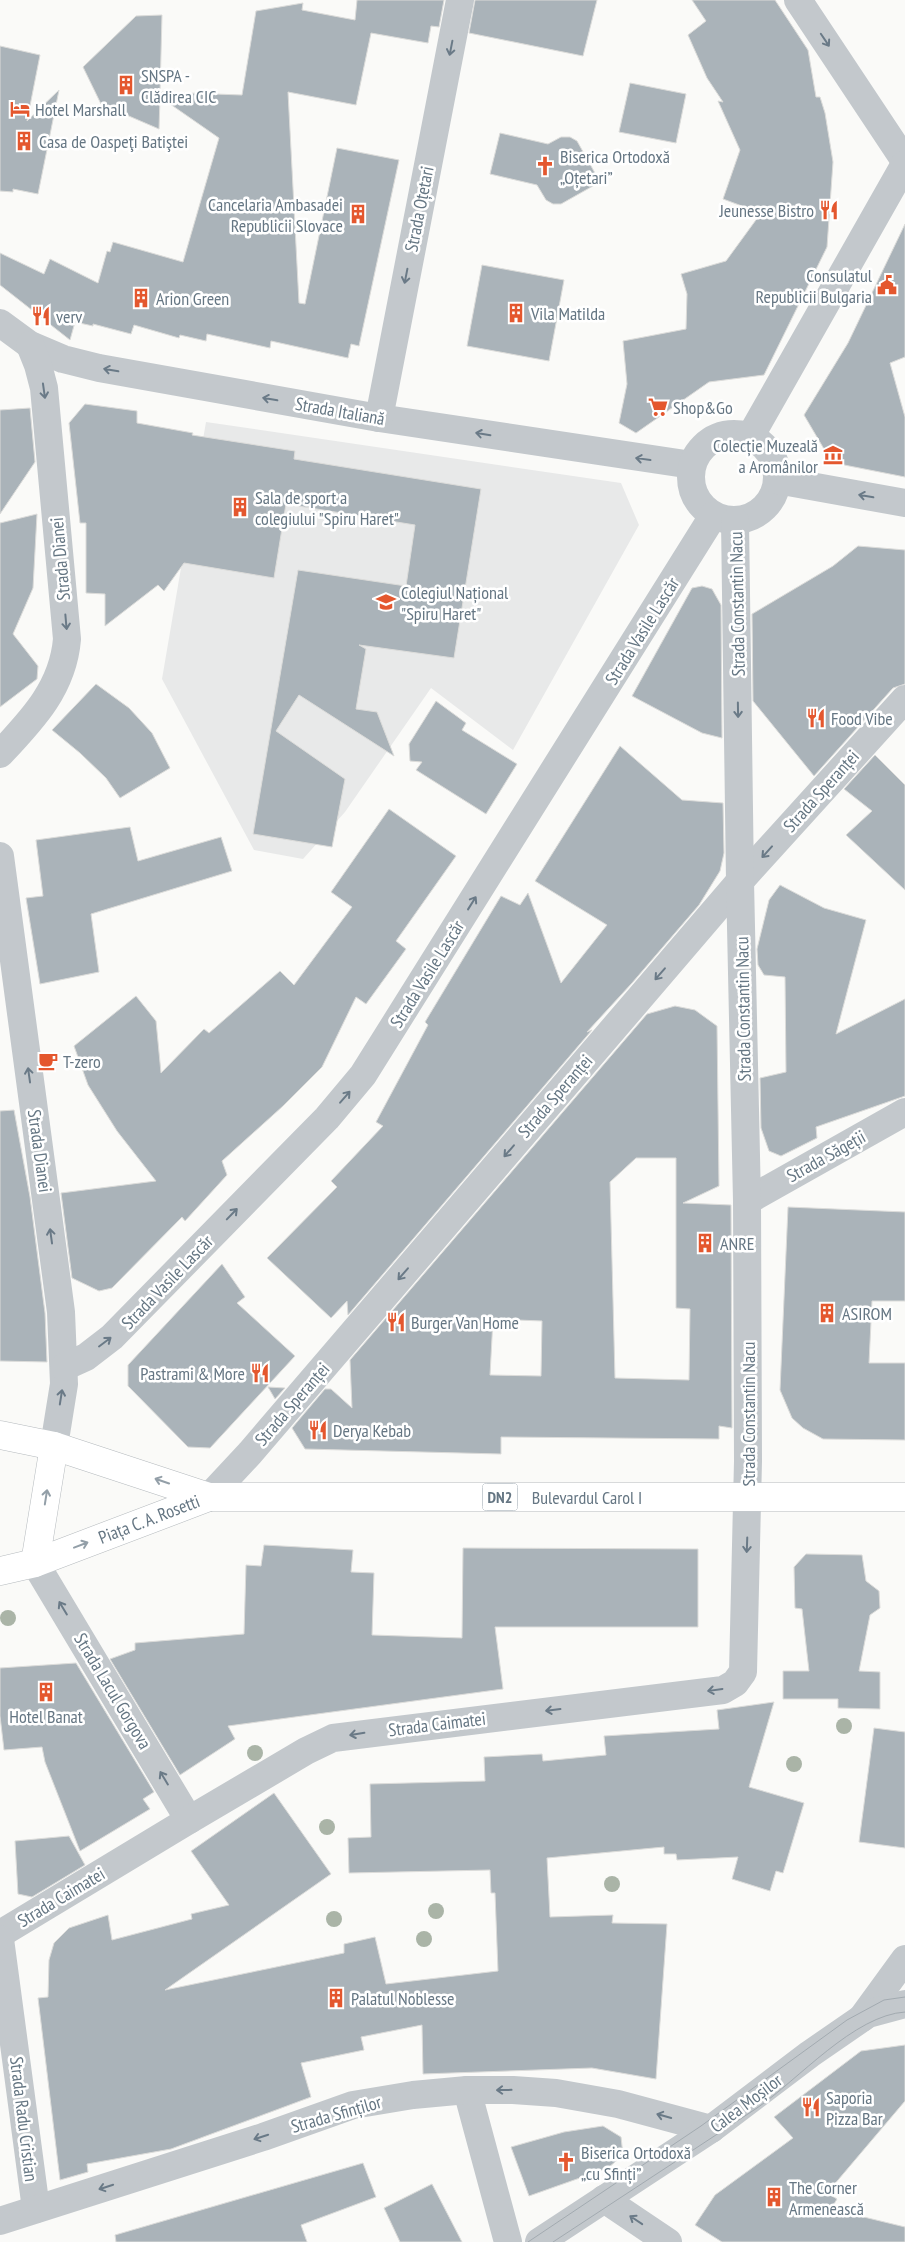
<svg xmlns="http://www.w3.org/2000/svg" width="905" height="2242" font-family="'PT Sans Narrow',sans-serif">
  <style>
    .built { fill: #e8e9e9 }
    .building { fill: #aab3b9; stroke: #dcdcda; fill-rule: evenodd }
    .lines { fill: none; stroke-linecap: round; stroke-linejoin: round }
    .major-casing { stroke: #b5babe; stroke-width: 29 }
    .minor { stroke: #c3c8cc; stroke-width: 28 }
    .major { stroke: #fff; stroke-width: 28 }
    .tram { stroke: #a2aab0; stroke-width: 1 }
    .tree { fill: #aab4a7 }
    .oneway { stroke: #6a7a87 }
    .oneway2 { stroke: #939fa8 }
    .labels { text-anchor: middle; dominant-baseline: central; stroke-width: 5; stroke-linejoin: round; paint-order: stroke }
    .shield { fill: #fff; stroke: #939fa8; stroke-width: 1 }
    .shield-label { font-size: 16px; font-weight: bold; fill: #657683 }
    .poi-label { font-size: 18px; fill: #657683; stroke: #fff; text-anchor: start }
    .street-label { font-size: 18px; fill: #657683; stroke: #fff }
  </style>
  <rect width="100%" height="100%" fill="#fafaf8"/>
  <!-- built -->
  <path class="built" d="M206,422l415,61 18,42 -126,225 -82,-62 -86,124 -42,47 -49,-9 -92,-171z"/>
  <!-- building -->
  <g class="building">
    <path d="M357,0h87l-5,27 -8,-1 -3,17 -57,-10 -15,72 -68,-13 11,211 6,1 32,-156 62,12 -40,186 -8,-2 -3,14 -77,-17 -1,7 -63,-14 -1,7 -26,-6 -1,3 -45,-13 -3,9 -38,-10v2l-18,-4 -5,18 -70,-55v-32l44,21 6,-15 48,24 9,-32 3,1 3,-10 70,20 36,-124 -59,-41 -1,32 -58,-25 -18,-37 53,-51 26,-1 -2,77 82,3 14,-84 47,-8 -1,7 53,10z"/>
    <path d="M475,0h122l-14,56 -114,-23z"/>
    <path d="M692,0h83l33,50 8,47h4l5,16 8,49 -6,85 -63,128 -55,7 -73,51 -17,-10 8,-39 -4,-43 63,-12 1,-35 -6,-20 45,-13 35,-48 -38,-14 17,-49 -22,-49 5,1 -16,-24 -19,-43 18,-14z"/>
    <path d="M0,46l40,9 -13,66 32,-31 -21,104 -25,-5v3l-13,-1z"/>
    <path d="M630,83l56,11 -10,49 -57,-11z"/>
    <path d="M500,133l48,11 13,-7h9l7,4 23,41 -39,22h-8l-7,-4 -9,-15 -47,-11z"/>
    <path d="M905,224v133l-15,6 15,54v60l-76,-15 -5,-13 -20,-34 44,-72z"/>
    <path d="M482,265l82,15 -15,81 -82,-15z"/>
    <path d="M85,404l52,7v12l56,10 -1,2 103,16 -1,8 187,30 -27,169 -95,-13 7,4 -10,60 21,3 17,44 -95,-61 -23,36 69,48 -13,68 -79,-13 45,-264 108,16 9,-61 -129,-21 -12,74 -90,-15 -20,28 -6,-6 -53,41v-32l-19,-1v-70h-6l-11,-100z"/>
    <path d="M30,408l5,54 -35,52v-104z"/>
    <path d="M37,514l-4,74 -20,46 25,32 -1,13 -37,28v-184z"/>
    <path d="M858,546l47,4v134l-12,4 -79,88 -61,-75 -1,-87 81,-48z"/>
    <path d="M702,586l10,3 9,16 1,133 -20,-5 -70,-37 60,-108z"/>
    <path d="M96,684l33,24 23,25 18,35 -50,30 -14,-20 -26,-25 -28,-23z"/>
    <path d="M436,701l30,22 -4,7 55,34 -31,50 -70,-44 6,-8 -12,-1 -1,-17z"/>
    <path d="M620,746l62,54 41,3 1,50 -4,18 -21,34 -67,78 -45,49 5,-2 -244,285 -1,-14 -16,17 -64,-60 70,-71 -6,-6 52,-55 -7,-4 52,-97 -3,-3 76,-126 19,9 8,-12 33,90 46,-58 -72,-44z"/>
    <path d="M875,755l30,30v105l-59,-55 26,-24 -28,-22z"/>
    <path d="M389,809l67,47 -60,85 10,8 -40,55 -10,-7 -34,70 -39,39 -61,55 5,14 -42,46 -3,-4 -70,71 -13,3 -27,-13 -11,-85 95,-12 -39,-50 -29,-46 -14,-39 62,-50 20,25 5,52 43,-44 5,4 71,-62 14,14 58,-78 -21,-15z"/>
    <path d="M130,827l8,34 83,-24 11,34 -141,43 8,58 -59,12 -14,-86 17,-2 -7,-56z"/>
    <path d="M780,885l44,23 42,12 -30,114 69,-35v97l-89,31 1,11 -36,18 -12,-5 -8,-23 -1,-50 26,-6 -1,-95 -21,-2 -6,-10 -1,-16 12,-49z"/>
    <path d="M675,1006l20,4 22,16 2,160 -36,17 48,2 1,223 -13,-2v13l-218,-2v17l-196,-5 -13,-21 33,-39h6l21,19 -2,-48 297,-346zM636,1158h40v150l14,1 -1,71 -74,-2 -5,-196zM493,1319l49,2 -1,55 -51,-1z"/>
    <path d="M14,1110l16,87 15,116 2,49 -47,-1v-250z"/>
    <path d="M788,1207l117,5v89h-33l-3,62h36v77l-82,-1 -20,-11 -11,-10 -12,-28z"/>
    <path d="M222,1264l23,33 -8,6 58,53 -85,92 -22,-1 -60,-61v-21z"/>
    <path d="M268,1387l17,1 -10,11z"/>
    <path d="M264,1545l89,5 -2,22 23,1 -2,62 90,3 1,-90 235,1v78h-203l8,62 -275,37 7,13 -55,36 -70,-116 25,-9v-7l109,-9 2,-69 15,1z"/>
    <path d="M806,1554l56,1 4,26 13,10 1,17 -10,7 -11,56 21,1v37l-42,-1v-9h-55v-28h26l-7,-62 -7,-1 -1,-41z"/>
    <path d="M76,1663l78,129 -11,7 7,10 -70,42 -35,-89 -3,-15 -38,3 -4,-34v-48z"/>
    <path d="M774,1702l-25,85 55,16 -21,70 -7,-2 -6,20 -38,-12 6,-22 -61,3 -1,-6h-12v-7l-117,11 3,59 63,-2 -1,8 55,1 -11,155 -64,-11 -169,6 -1,-49 -61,12 3,13 -63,13 10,34 -140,52 -84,15 1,8 -28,8 -22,-182 10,-1 1,-37 5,-17 15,-15 39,-13 4,25 80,-21 -1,-5 38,-9 -38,-54 83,-58 57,81 -166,116 179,-37v-9l31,-7 11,47 112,-13 -3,-78h-4l-1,-23 -141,3 -1,-35 23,-1 -1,-53 115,-3 -1,-24 58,-3 1,7 63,-6 -2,-19 115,-7 -2,-19z"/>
    <path d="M874,1728l31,4v116l-46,-6z"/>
    <path d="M69,1836l16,29 -53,32 -14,-3 -3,-53z"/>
    <path d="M905,2045v56l-78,92 10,6 -6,10 74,18v15h-183l-27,-17 20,-30 78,-57 -19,-21 87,-66z"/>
    <path d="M603,2126l18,11 2,18 -15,13 -79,28 -18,-49 53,-15z"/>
    <path d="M363,2163l13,34 -75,28 6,17h-191l-1,-7z"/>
    <path d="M432,2184l30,58h-62l-16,-34z"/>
  </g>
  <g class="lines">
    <defs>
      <g id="major">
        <path d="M0,1435l54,11 155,51h696"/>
        <path d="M35,1563l19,-117"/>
        <path d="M0,1571l35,-8 174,-66"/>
      </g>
    </defs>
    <!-- major casing -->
    <use href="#major" class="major-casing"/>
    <!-- minor -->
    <g class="minor">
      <path d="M798,0l107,161"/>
      <path d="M0,323l30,22 33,14 36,9 280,50 313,47"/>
      <path d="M379,418l81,-418"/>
      <circle cx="734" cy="477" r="43"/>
      <path d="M750,437l155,-273"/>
      <path d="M777,480l128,23"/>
      <path d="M0,754c32,-34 63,-66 67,-115l-23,-251 -6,-23 -8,-20"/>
      <path d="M0,856l61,456 3,72 -10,62"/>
      <path d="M747,1201l158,-89"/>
      <path d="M64,1367l22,-10 26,-20 215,-219 36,-43 350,-559"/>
      <path d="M209,1497l41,-44 490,-572 165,-182"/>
      <path d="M35,1563l154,257"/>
      <path d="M0,1934l189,-114 117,-69 27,-13 390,-48 12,-7 8,-11 5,-211 -1,-260 -7,-320 -5,-360"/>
      <path d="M0,1939l36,270"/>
      <path d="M862,2018l43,-59"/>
      <path d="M467,2090l41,152"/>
      <path d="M604,2199l64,43"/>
      <path d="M0,2221l263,-84 90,-32 60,-10 54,-5h46l43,3 62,11 93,25"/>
      <path d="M539,2242l172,-113 99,-75 58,-40 37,-10"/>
    </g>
    <!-- major -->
    <use href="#major" class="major"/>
    <!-- tram -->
    <g class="tram">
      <path d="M528,2242l173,-116 146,-106 37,-20 21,-3"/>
      <path d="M553,2242c68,-45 136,-89 204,-134 41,-28 97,-93 148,-96"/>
    </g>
  </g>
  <!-- trees -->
  <g class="tree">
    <circle cx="8" cy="1618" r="8"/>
    <circle cx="844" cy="1726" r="8"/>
    <circle cx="255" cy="1753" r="8"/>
    <circle cx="794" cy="1764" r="8"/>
    <circle cx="327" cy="1827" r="8"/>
    <circle cx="612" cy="1884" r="8"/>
    <circle cx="436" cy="1911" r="8"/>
    <circle cx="334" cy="1919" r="8"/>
    <circle cx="424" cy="1939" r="8"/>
  </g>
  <!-- one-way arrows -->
  <defs><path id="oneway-shaft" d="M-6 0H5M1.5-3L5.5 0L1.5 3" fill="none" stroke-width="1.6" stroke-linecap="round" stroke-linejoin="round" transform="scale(1.25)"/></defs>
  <g class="oneway">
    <use href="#oneway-shaft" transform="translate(825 40) rotate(56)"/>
    <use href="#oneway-shaft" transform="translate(451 48) rotate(101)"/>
    <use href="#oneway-shaft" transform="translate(406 276) rotate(101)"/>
    <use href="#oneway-shaft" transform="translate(111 370) rotate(-170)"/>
    <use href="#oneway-shaft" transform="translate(44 391) rotate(82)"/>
    <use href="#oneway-shaft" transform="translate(270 399) rotate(-170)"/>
    <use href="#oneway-shaft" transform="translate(483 434) rotate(-171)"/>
    <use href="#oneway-shaft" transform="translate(643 459) rotate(-172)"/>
    <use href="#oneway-shaft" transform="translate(866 496) rotate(-170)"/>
    <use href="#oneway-shaft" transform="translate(66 622) rotate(85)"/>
    <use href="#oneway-shaft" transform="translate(738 710) rotate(89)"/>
    <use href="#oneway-shaft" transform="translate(767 852) rotate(132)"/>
    <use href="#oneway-shaft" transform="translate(472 903) rotate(-58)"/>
    <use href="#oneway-shaft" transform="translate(660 974) rotate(131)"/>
    <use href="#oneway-shaft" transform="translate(29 1075) rotate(-98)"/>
    <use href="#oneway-shaft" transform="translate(345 1097) rotate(-49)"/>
    <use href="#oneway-shaft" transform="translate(509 1151) rotate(131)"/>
    <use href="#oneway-shaft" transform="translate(232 1214) rotate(-46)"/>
    <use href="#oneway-shaft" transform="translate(51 1236) rotate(-98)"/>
    <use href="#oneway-shaft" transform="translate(403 1274) rotate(131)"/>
    <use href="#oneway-shaft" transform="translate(105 1342) rotate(-37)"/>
    <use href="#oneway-shaft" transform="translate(61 1397) rotate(-81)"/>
    <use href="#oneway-shaft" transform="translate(747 1545) rotate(92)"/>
    <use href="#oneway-shaft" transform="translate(63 1608) rotate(-121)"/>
    <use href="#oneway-shaft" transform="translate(715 1690) rotate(172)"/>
    <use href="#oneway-shaft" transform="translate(553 1710) rotate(173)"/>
    <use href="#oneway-shaft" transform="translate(357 1734) rotate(171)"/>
    <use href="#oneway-shaft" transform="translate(164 1778) rotate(-121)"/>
    <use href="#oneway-shaft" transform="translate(504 2090) rotate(179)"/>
    <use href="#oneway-shaft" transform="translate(664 2116) rotate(-164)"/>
    <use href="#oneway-shaft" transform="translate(261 2137) rotate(162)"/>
    <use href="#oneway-shaft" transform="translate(106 2187) rotate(162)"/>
    <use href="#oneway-shaft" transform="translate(636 2220) rotate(-146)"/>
  </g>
  <g class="oneway2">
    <use href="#oneway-shaft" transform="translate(162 1481) rotate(-161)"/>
    <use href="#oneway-shaft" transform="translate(46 1497) rotate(-81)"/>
    <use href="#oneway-shaft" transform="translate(81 1545) rotate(-21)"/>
  </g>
  <!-- icons -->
  <defs>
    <symbol id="building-bare" viewBox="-9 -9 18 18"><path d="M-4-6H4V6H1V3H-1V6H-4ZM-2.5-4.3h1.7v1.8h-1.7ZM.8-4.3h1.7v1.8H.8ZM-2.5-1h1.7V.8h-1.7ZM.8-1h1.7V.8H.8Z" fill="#e4572e" stroke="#fff" stroke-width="2.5" paint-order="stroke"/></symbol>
    <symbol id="hotel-bare" viewBox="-9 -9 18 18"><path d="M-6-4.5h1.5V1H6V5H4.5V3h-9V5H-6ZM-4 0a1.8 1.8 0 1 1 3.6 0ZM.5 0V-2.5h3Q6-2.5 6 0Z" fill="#e4572e" stroke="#fff" stroke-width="2.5" paint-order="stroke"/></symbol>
    <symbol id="church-bare" viewBox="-9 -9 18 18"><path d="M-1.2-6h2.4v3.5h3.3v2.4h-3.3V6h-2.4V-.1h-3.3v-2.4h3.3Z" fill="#e4572e" stroke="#fff" stroke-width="2.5" paint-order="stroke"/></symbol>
    <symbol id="restaurant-bare" viewBox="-9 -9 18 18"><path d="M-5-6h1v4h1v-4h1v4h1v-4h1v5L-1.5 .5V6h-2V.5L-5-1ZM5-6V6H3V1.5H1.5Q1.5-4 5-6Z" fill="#e4572e" stroke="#fff" stroke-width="2.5" paint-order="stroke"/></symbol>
    <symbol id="civic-bare" viewBox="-9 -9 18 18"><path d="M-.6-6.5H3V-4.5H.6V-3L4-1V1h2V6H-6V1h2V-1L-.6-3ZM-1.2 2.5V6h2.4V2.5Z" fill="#e4572e" stroke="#fff" stroke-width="2.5" paint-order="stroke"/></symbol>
    <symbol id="supermarket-bare" viewBox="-9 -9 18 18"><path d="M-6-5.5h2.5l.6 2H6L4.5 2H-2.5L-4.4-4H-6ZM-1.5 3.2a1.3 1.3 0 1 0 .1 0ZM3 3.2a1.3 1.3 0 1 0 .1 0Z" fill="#e4572e" stroke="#fff" stroke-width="2.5" paint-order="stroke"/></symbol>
    <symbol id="museum-bare" viewBox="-9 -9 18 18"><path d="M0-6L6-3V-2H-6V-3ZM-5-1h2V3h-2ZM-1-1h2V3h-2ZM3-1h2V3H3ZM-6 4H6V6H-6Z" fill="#e4572e" stroke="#fff" stroke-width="2.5" paint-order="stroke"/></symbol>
    <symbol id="school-bare" viewBox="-9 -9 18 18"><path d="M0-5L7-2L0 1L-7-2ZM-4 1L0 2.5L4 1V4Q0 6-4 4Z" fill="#e4572e" stroke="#fff" stroke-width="2.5" paint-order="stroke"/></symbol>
    <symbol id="cafe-bare" viewBox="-9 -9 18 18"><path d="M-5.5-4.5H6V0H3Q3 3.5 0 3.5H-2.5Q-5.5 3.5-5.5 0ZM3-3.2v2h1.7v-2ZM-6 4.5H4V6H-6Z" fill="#e4572e" stroke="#fff" stroke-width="2.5" paint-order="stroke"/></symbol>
  </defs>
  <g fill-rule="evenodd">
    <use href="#building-bare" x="112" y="71" width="28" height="28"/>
    <use href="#hotel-bare" x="6" y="95" width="28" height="28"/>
    <use href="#building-bare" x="10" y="127" width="28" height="28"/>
    <use href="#church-bare" x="531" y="152" width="28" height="28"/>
    <use href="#restaurant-bare" x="815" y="196" width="28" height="28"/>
    <use href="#building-bare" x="344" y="200" width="28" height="28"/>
    <use href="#civic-bare" x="873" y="271" width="28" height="28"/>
    <use href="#building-bare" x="127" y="284" width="28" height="28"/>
    <use href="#building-bare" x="502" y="299" width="28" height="28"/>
    <use href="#restaurant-bare" x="27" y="302" width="28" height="28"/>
    <use href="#supermarket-bare" x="644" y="393" width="28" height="28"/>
    <use href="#museum-bare" x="819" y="441" width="28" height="28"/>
    <use href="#building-bare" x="226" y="493" width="28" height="28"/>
    <use href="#school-bare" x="372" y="588" width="28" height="28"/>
    <use href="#restaurant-bare" x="802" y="704" width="28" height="28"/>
    <use href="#cafe-bare" x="34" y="1047" width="28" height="28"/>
    <use href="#building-bare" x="691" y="1229" width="28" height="28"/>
    <use href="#building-bare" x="813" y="1299" width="28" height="28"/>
    <use href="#restaurant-bare" x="382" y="1308" width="28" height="28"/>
    <use href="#restaurant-bare" x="246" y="1359" width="28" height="28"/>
    <use href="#restaurant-bare" x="304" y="1416" width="28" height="28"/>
    <use href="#building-bare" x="32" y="1678" width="28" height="28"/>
    <use href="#building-bare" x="322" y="1984" width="28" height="28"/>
    <use href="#restaurant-bare" x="797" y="2093" width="28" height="28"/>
    <use href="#church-bare" x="552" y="2148" width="28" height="28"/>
    <use href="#building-bare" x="760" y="2183" width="28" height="28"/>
  </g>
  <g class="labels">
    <!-- shield labels -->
    <rect class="shield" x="482.5" y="1483.5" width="35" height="27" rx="4"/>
    <g class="shield-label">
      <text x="500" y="1497">DN2</text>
    </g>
    <!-- poi labels -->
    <g class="poi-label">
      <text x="141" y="75">SNSPA -<tspan x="141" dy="21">Clădirea CIC</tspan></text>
      <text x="35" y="109">Hotel Marshall</text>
      <text x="39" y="141">Casa de Oaspeţi Batiştei</text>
      <text x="560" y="156">Biserica Ortodoxă<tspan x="560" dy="21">„Oțetari”</tspan></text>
      <text x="343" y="204" text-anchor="end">Cancelaria Ambasadei<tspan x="343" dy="21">Republicii Slovace</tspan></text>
      <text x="814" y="210" text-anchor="end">Jeunesse Bistro</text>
      <text x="872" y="275" text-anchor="end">Consulatul<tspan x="872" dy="21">Republicii Bulgaria</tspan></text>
      <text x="156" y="298">Arion Green</text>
      <text x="531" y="313">Vila Matilda</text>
      <text x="56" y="316">verv</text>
      <text x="673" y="407">Shop&amp;Go</text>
      <text x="818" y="445" text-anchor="end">Colecție Muzeală<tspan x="818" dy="21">a Aromânilor</tspan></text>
      <text x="255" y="497">Sala de sport a<tspan x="255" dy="21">colegiului "Spiru Haret"</tspan></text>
      <text x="401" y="592">Colegiul Național<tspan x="401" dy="21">"Spiru Haret"</tspan></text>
      <text x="831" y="718">Food Vibe</text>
      <text x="63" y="1061">T-zero</text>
      <text x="720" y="1243">ANRE</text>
      <text x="842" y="1313">ASIROM</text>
      <text x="411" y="1322">Burger Van Home</text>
      <text x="245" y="1373" text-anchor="end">Pastrami &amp; More</text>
      <text x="333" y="1430">Derya Kebab</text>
      <text x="46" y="1716" text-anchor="middle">Hotel Banat</text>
      <text x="351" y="1998">Palatul Noblesse</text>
      <text x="826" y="2097">Saporia<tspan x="826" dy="21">Pizza Bar</tspan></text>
      <text x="581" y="2152">Biserica Ortodoxă<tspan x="581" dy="21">„cu Sfinți”</tspan></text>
      <text x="789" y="2187">The Corner<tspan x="789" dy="21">Armenească</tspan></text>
    </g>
    <!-- street labels -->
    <g class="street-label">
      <text transform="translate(419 209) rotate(-79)">Strada Oțetari</text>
      <text transform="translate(340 411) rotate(10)">Strada Italiană</text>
      <text transform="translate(60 559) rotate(-95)">Strada Dianei</text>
      <text transform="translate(737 604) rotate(-91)">Strada Constantin Nacu</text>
      <text transform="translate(642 631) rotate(-58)">Strada Vasile Lascăr</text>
      <text transform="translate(821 791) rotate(-48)">Strada Speranței</text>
      <text transform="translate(427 974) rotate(-58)">Strada Vasile Lascăr</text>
      <text transform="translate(743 1009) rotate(-91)">Strada Constantin Nacu</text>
      <text transform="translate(555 1096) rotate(-49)">Strada Speranței</text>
      <text transform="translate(40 1151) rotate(82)">Strada Dianei</text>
      <text transform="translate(826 1156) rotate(-29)">Strada Săgeții</text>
      <text transform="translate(167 1282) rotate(-46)">Strada Vasile Lascăr</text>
      <text transform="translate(292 1404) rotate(-49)">Strada Speranței</text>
      <text transform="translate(748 1414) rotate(-90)">Strada Constantin Nacu</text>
      <text x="587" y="1497">Bulevardul Carol I</text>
      <text transform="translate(149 1519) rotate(-21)">Piața C. A. Rosetti</text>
      <text transform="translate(113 1691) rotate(59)">Strada Lacul Gorgova</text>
      <text transform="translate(437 1724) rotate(-7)">Strada Caimatei</text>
      <text transform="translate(61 1897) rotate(-31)">Strada Caimatei</text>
      <text transform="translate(746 2103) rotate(-37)">Calea Moșilor</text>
      <text transform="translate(336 2114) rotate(-16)">Strada Sfinților</text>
      <text transform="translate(24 2119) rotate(83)">Strada Radu Cristian</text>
    </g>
  </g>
</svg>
